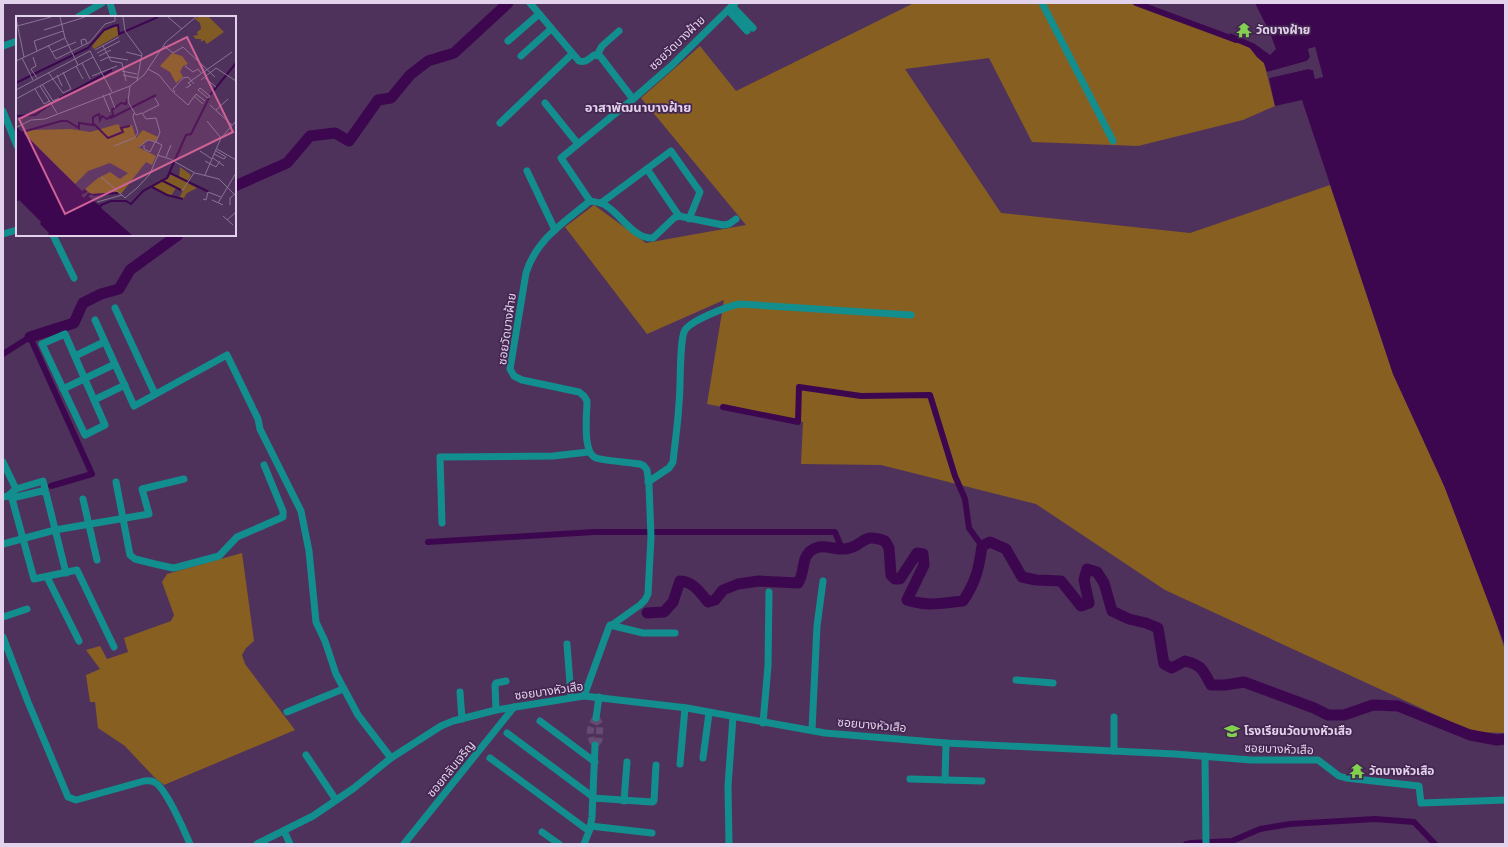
<svg xmlns="http://www.w3.org/2000/svg" width="1508" height="847" font-family="Rubik,'Noto Sans Thai',sans-serif">
  <style>
    .forest { fill: #875f21 }
    .water { fill: #3d0750 }
    .pier { fill: #4f325c }
    .lines { fill: none; stroke-linecap: round; stroke-linejoin: round }
    .canal { stroke: #3d0750; stroke-width: 6 }
    .river { stroke: #3d0750; stroke-width: 11 }
    .minor-tunnel { stroke: #654a71; stroke-width: 7; stroke-dasharray: 7 3.5; stroke-linecap: butt }
    .minor { stroke: #138e8e; stroke-width: 7 }
    .labels { text-anchor: middle; dominant-baseline: central; stroke-width: 3.5; stroke-linejoin: round; paint-order: stroke }
    .poi-label { font-size: 12px; font-weight: bold; fill: #e3d2eb; stroke: #442751; text-anchor: start }
    .street-label { font-size: 12px; fill: #e3d2eb; stroke: #442751 }
    .neighbourhood-label { font-size: 13px; font-weight: bold; fill: #e3d2eb; stroke: #442751 }
    .inset-river { fill: none; stroke: #3d0750; stroke-width: 2 }
    .inset-road { fill: none; stroke: #8a7295; stroke-width: 1 }
    .view { fill: #cf6295; fill-opacity: 0.15; stroke: #cf6295; stroke-width: 2 }
    .inset-edge { fill: none; stroke: #e3d2eb; stroke-width: 2 }
  </style>
  <rect width="100%" height="100%" fill="#4f325c"/>
  <!-- forest -->
  <g class="forest">
    <path d="M914,3h215l100,36 21,9 7,9 7,6 11,43 -32,14 -105,26 -106,-4 -43,-84 -84,11 96,144 189,20 140,-48 63,189 47,101 51,132 14,43v83l-32,-1 -308,-142 -129,-86 -155,-39 -80,-1 2,-42 -96,-18 17,-104 -77,34 -82,-107 29,-22 52,38 100,-18 -105,-127 59,-52 36,45z"/>
    <path d="M242,553l12,88 -8,7 -4,7 3,9 50,66 -131,55 -10,-8 -29,-31 -27,-18 -3,-26h-5l-4,-27 14,-6 -14,-19 14,-4 7,13 21,-7 -4,-14 47,-17 3,-6 -12,-33 5,-8z"/>
  </g>
  <!-- water -->
  <path class="water" d="M1255,3h250v643l-60,-158 -52,-114 -91,-274 -27,6 -6,-28 39,-9 5,1 2,8 8,-1 -8,-30 -7,2 2,8 -3,4 -40,11 -3,-9 -7,-6 -7,-9 -21,-9 1,-6 25,11 15,11 6,-6 -6,-16z"/>
  <!-- pier -->
  <path class="pier" d="M1315,47l8,30 -8,2 -2,-9 -5,-1 -39,9 -1,-2 40,-9 6,1 2,8 4,-1 -6,-26 -4,1 2,7 -4,6 -40,11 -1,-2 40,-11 3,-4 -2,-8z"/>
  <g class="lines">
    <!-- canal -->
    <g class="canal">
      <path d="M1136,3l100,37"/>
      <path d="M3,354l27,-17 62,137 -41,12"/>
      <path d="M723,407l75,15 1,-35 62,9 69,-1 25,81 10,23 4,29 13,18"/>
      <path d="M428,542l166,-10h241l7,17"/>
      <path d="M1186,844l6,-1 40,-2 28,-12 30,-5 85,-5 39,3 21,22"/>
    </g>
    <!-- river -->
    <g class="river">
      <path d="M235,186l52,-23 23,-27 25,-3 14,8 29,-41 13,-2 19,-23 18,-14 26,-8 54,-50"/>
      <path d="M30,337l44,-14 9,-20 18,-9 18,-5 11,-19 48,-35"/>
      <path d="M647,613l17,-1 9,-10 7,-21c12,0 20,11 28,21l7,-2 8,-10 15,-6 21,-3 39,2c7,-9 3,-27 14,-33 10,-7 22,0 33,-1 21,-3 15,-17 40,-8l4,7 2,27 4,4h5l17,-26 6,1 1,11 -17,35c21,7 35,3 56,1 13,-19 16,-33 19,-55l8,-4 16,7 16,28 14,3 25,1 20,25 8,-3 -5,-23 3,-11 10,3 7,11 8,28 17,8 17,4 12,5 6,36 8,4 13,-7c17,4 18,9 26,24h14l19,-3 70,26 14,7h16l29,-10 25,1 72,29 27,5 8,-1"/>
    </g>
    <!-- minor-tunnel -->
    <path class="minor-tunnel" d="M596,718l4,6 -1,16 -4,5c-7,-9 -6,-18 1,-27z"/>
    <!-- minor -->
    <g class="minor">
      <path d="M110,3l4,14"/>
      <path d="M530,3l49,58c6,2 10,-2 15,-6l6,1 33,43"/>
      <path d="M1042,3l71,138"/>
      <path d="M732,6l21,22"/>
      <path d="M728,10l19,21"/>
      <path d="M78,17l24,-14"/>
      <path d="M508,41l31,-27"/>
      <path d="M3,46l14,-5"/>
      <path d="M597,55l5,-9 17,-15"/>
      <path d="M521,56l30,-27"/>
      <path d="M545,103l33,41"/>
      <path d="M3,111l14,35"/>
      <path d="M500,123l72,-69"/>
      <path d="M647,169l32,47"/>
      <path d="M527,171l28,59"/>
      <path d="M590,201c5,1 10,1 15,4 16,9 28,34 48,33l21,-20 5,-2 44,9 6,-1 7,-5"/>
      <path d="M601,203l70,-52 29,41 -11,27"/>
      <path d="M3,234l14,-4"/>
      <path d="M53,235l21,43"/>
      <path d="M115,308l40,86"/>
      <path d="M95,320l39,86 93,-51 31,64 2,10 41,82 8,40 7,71 9,19 11,33 22,41 33,43"/>
      <path d="M65,334l40,91 -20,10 -43,-91z"/>
      <path d="M75,356l29,-14"/>
      <path d="M63,389l52,-25"/>
      <path d="M94,400l31,-15"/>
      <path d="M3,462l13,27"/>
      <path d="M116,482l14,73 5,4 20,5 18,4 5,-1 41,-11 18,-19 46,-20v-6l-19,-46"/>
      <path d="M648,482l21,-14 4,-6c2,-20 5,-39 6,-59 2,-14 0,-64 6,-73 7,-10 43,-24 55,-26l171,11"/>
      <path d="M11,495l23,84 43,-9 37,77"/>
      <path d="M3,497l5,-1 8,-7 27,-8 2,8"/>
      <path d="M12,498l30,-7 4,2 20,80"/>
      <path d="M83,499l14,61"/>
      <path d="M442,523l-2,-66 113,-1 36,-4"/>
      <path d="M3,544l52,-14 94,-16 -7,-25 42,-10"/>
      <path d="M47,577l32,64"/>
      <path d="M3,617l24,-8"/>
      <path d="M610,625l33,8h32"/>
      <path d="M3,637l25,65 40,95 8,3 68,-19c3,0 7,-1 10,1 11,4 31,50 36,62"/>
      <path d="M567,644l4,53"/>
      <path d="M1016,680l37,3"/>
      <path d="M460,692l2,27"/>
      <path d="M584,696l25,-69 31,-22 5,-5 3,-6 3,-57 -2,-52 -2,-15 -3,-4 -4,-2c-11,-2 -35,-3 -44,-6 -14,-5 -9,-44 -9,-57l-3,-5 -5,-4 -57,-12 -8,-4 -4,-7 16,-96c10,-33 38,-51 64,-72l-29,-43 72,-59 38,-33 64,-63"/>
      <path d="M496,710l-1,-25 1,-2 10,-2"/>
      <path d="M287,712l56,-23"/>
      <path d="M1114,717v34"/>
      <path d="M596,718l3,-21"/>
      <path d="M540,721l55,41"/>
      <path d="M763,723l5,-57 1,-74"/>
      <path d="M812,730l5,-104 6,-45"/>
      <path d="M507,733l86,64"/>
      <path d="M306,755l30,45"/>
      <path d="M1205,756l1,88"/>
      <path d="M490,758l99,73"/>
      <path d="M703,758l6,-45"/>
      <path d="M680,764l5,-56"/>
      <path d="M910,779l72,2"/>
      <path d="M945,780l1,-37"/>
      <path d="M593,798l59,4 2,-1 2,-36"/>
      <path d="M624,801l3,-39"/>
      <path d="M590,826l62,7"/>
      <path d="M284,831l6,13"/>
      <path d="M542,832l17,12"/>
      <path d="M257,844l56,-28 41,-28 37,-30 50,-32 12,-5 43,-11 88,-14 103,12 138,25 121,10 229,11 76,6h67l21,16 7,2 73,8 2,17 84,-3"/>
      <path d="M404,844l110,-137"/>
      <path d="M584,844l6,-15 2,-12 3,-72"/>
      <path d="M729,844l-1,-58 5,-69"/>
    </g>
  </g>
  <!-- icons -->
  <defs>
    <symbol id="temple-bare" viewBox="-9 -9 18 18"><path d="M0-6L5-2H3V0L6.5 2.5H4V6H1.5V3h-3V6H-4V2.5H-6.5L-3 0V-2H-5Z" fill="#82d04f" stroke="#442751" stroke-width="2.5" paint-order="stroke"/></symbol>
    <symbol id="school-bare" viewBox="-9 -9 18 18"><path d="M0-5L7-2L0 1L-7-2ZM-4 1L0 2.5L4 1V4Q0 6-4 4Z" fill="#82d04f" stroke="#442751" stroke-width="2.5" paint-order="stroke"/></symbol>
  </defs>
  <g fill-rule="evenodd">
    <use href="#temple-bare" x="1233" y="19" width="22" height="22"/>
    <use href="#school-bare" x="1221" y="720" width="22" height="22"/>
    <use href="#temple-bare" x="1346" y="760" width="22" height="22"/>
  </g>
  <g class="labels">
    <!-- poi labels -->
    <g class="poi-label">
      <text x="1256" y="30">วัดบางฝ้าย</text>
      <text x="1244" y="731">โรงเรียนวัดบางหัวเสือ</text>
      <text x="1369" y="771">วัดบางหัวเสือ</text>
    </g>
    <!-- street labels -->
    <g class="street-label">
      <text transform="translate(677 43) rotate(-44)">ซอยวัดบางฝ้าย</text>
      <text transform="translate(507 329) rotate(-82)">ซอยวัดบางฝ้าย</text>
      <text transform="translate(549 691) rotate(-8)">ซอยบางหัวเสือ</text>
      <text transform="translate(872 725) rotate(5)">ซอยบางหัวเสือ</text>
      <text transform="translate(1279 749) rotate(2)">ซอยบางหัวเสือ</text>
      <text transform="translate(451 769) rotate(-51)">ซอยกลับเจริญ</text>
    </g>
    <!-- neighbourhood labels -->
    <g class="neighbourhood-label">
      <text x="638" y="107">อาสาพัฒนาบางฝ้าย</text>
    </g>
  </g>
  <!-- overview -->
  <g transform="translate(16 16)">
    <rect width="220" height="220" fill="#4f325c"/>
    <path d="M182,1h11l15,15 -17,12 -3,-4 -3,2v-3h-5l-3,-3 5,-1 -1,-3 4,-3 -1,-6 -5,-4zM102,10l1,9 -25,14 -2,-3 12,-15zM164,151l11,8 -4,8 10,5 -10,5 -4,6 -4,-1 4,-7 -7,-3 -5,8 -19,-9 10,-7 6,-1 3,-5 8,4z" fill="#805c24"/>
    <path d="M156,37l10,3 6,8 -5,2 -3,6 3,5 -7,6 -6,-11 -10,-6zM102,108l3,4 11,-3 4,13 7,-8 15,7 -2,4 -8,-1 -10,7 18,9 -4,9 -6,-3 -25,32 -5,-2 -25,2 -6,-5 13,-11 12,-6 10,7 8,-6 -18,-10 -22,8 -13,13 -51,-51 5,-3 42,-1 19,3z" fill="#875f21"/>
    <path d="M0,110l66,65 3,-2 2,3 -6,3 3,3 4,-5 6,1 -6,2 11,9 4,-2 -2,5 31,27h-84l1,-2 -9,-9 1,-2 -22,-22 -3,2z" fill="#3d0750"/>
    <path class="inset-river" d="M22,56l50,-24 16,-18 9,-4 5,-1 1,9 39,-17M0,67l22,-11M194,79l26,-32M0,100l19,-1 23,-16 54,-29M93,100l2,2 45,-23M78,108l14,14 15,-6 -2,-4 9,-2M0,121l10,-6 35,-10h6l12,7v-5l14,2v-8l6,-3 1,6 2,-4 5,3 6,-4 -1,-5 9,-7 5,1 1,-5M154,157l39,19M145,164l20,10M136,171l15,8 16,4M77,179l25,-2M85,189l10,-4h15l5,3 12,-13 24,-13 19,-43 5,-1 18,-36"/>
    <path class="inset-road" d="M44,1l5,21 13,27M107,1l2,14 17,23 -5,27M152,1l14,12M0,2l8,39M1,10l34,-9M28,14l41,-13M32,29l8,14 34,-17 15,-18 10,-3v-4M66,29l-1,-5 4,-1 2,4M87,30l8,15 11,2 4,18M148,30l9,7 10,-6 32,30M79,34l24,-13M21,35l-3,-10 29,-10M36,36l24,-10M110,36l16,4M81,37l23,-12M83,40l12,-6M17,41l3,9 -5,3 6,9M6,42l11,22M0,45l49,-23M84,45l9,-4 19,3M66,47l8,16M60,50l7,13M169,50l8,6 5,-3 4,5M132,53l11,6 13,16 16,14 8,-11 9,7M106,55l15,3M32,56l15,21 8,-4 -8,-17M41,59l5,11M107,59l14,3M76,60l25,-10M189,62l11,9M185,64l15,-12 20,13M26,68l11,17 6,-3M24,70l17,27M170,72l5,-3 -3,-2 44,-31M184,72l10,8 -2,2 -10,-8zM19,73l9,15 6,-3M0,74l74,-39 22,41M159,76l-2,-3 10,-11 5,-1 6,7M93,77l6,15M87,79l7,17M178,80l9,8M0,83l77,-42M194,89l22,20M200,94l12,-11M127,97l16,-8 -4,-7M191,105l14,17M1,111l14,-7 14,-1 85,-33 14,-11 22,-33 30,-25M128,129v4l6,3 5,-10M98,130l20,-8 4,-5 -5,-16 1,-4M123,131l9,-7 8,2M201,133l19,11M184,135l12,8M198,138l10,5 2,-2 -10,-6M141,139l13,4 25,14 24,6 17,17M150,141l5,-12M197,142l11,8M189,145l11,6 4,-6M189,159l16,-37 15,-17M85,161l21,18M166,175l12,-18M187,183l3,1 2,-8 13,5M196,184l11,5M81,186l25,-7 3,3 12,-10 13,-14 12,-29 -6,-3 4,-10 -4,-14 -10,1 -4,-6 -6,2 -5,-8 -3,-6 2,-15M202,187l18,-30M214,189v-7l5,-4M207,200l10,9M211,204l9,-8"/>
    <path class="view" d="M171,21l46,95 -168,82 -46,-95z"/>
    <rect width="220" height="220" class="inset-edge"/>
  </g>
  <!-- border -->
  <rect width="1508" height="847" fill="none" stroke="#e3d2eb" stroke-width="8"/>
</svg>
